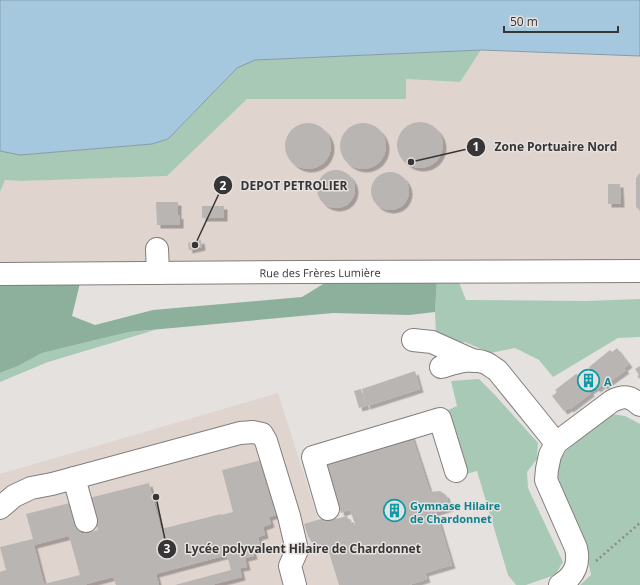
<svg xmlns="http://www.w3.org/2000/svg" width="640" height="585" font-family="'Open Sans',sans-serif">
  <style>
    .built { fill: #e0d4cf }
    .green { fill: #a8c9b6 }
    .forest { fill: #8db09c }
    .water { fill: #a6c8de; stroke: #859cab }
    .building { fill: #b9b5b3; fill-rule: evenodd; filter: url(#shadow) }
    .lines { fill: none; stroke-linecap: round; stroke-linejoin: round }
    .minor-casing { stroke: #827e7c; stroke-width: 24 }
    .path { stroke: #8d8a89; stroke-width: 2.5; stroke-dasharray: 2 3; stroke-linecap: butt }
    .minor { stroke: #fff; stroke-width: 22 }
    .labels { text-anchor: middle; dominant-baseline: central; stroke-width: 3; stroke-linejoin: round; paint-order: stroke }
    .street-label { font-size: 11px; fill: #373535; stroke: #e5e1df }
    .culture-label { font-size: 11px; font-weight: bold; fill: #0d838f; stroke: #e5e1df; text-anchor: start }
    .leader { fill: none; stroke: #373535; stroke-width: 1.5 }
    .callout-dot { fill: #373535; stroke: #e5e1df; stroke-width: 1.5 }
    .mark-label { font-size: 12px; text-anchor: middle; font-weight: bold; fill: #fff }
    .callout-label { font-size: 12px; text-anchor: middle; font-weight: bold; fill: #373535; stroke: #e5e1df; stroke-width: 3; stroke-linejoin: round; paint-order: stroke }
  </style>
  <defs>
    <filter id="shadow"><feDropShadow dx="3.5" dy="3.5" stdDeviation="0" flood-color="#0004"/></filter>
  </defs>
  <rect width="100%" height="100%" fill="#e5e1df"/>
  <!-- built -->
  <g class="built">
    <path d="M481,50l159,6v223l-640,4v-91l5,-12 16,1 146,-5 80,-77h159v-20l54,3z"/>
    <path d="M278,393l61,192h-339v-111z"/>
  </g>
  <!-- green -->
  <g class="green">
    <path d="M481,50l-21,32 -54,-3v20h-159l-80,77 -146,5 -16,-1 -5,12v-41l20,4 132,-11 16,-5 69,-71 18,-8z"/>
    <path d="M437,280h21l8,20 120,1 54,-2v38l-22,1 -65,39 -14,-17 -24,-12 -25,5 -25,-11 -9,2 -20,-9 -1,-23z"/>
    <path d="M155,330l-107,32 -48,20v-9l18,-7 24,-13 87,-21z"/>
    <path d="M479,379l15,15 44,49 -1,16 -10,13 1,16 35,74 -8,13 -29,10h-10l-8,-10 -31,-104 -11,3 -20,-63 11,-5 -6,-25z"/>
    <path d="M611,414l14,2 15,8v161h-60l11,-10 -7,-34 -27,-61v-18l10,-12z"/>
  </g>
  <!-- forest -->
  <path class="forest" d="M437,280l-2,32 -26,3 -76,-2 -204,19 -87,21 -24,13 -18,7v-90h80l-8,33 23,9 58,-15 149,-13 26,-16z"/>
  <!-- water -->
  <path class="water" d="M0,0h640v56l-159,-6 -226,10 -18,8 -69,71 -16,5 -132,11 -20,-4z"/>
  <!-- building -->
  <g class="building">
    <circle cx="420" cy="145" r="23"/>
    <circle cx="363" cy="146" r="23"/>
    <circle cx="308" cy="146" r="23"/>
    <circle cx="336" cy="189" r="19"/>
    <circle cx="390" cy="191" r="19"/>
    <path d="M640,173v37l-4,-3v-29z"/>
    <path d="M608,184h12l1,20h-13z"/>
    <path d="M156,202h22v14l2,-1v10h-23z"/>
    <rect x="202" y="206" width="22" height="12"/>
    <path d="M201,240l1,7 -13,3 -1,-7z"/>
    <path d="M617,348l12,16 -5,4 2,2 -22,16 -1,-2 -6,5 -1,-2 -6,4 1,2 -21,16 -1,-1 -5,3 -12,-15 5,-4 -2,-2 21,-16 2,1 5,-4 2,2 5,-4 -1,-2 21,-17 2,2z"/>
    <path d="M640,366v13l-3,-3 2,-1 -4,-6z"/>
    <path d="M415,371l5,18 -53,17 -5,-17z"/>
    <path d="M361,389l5,17 -7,2 -5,-17z"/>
    <path d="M411,434l19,58 10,-1 6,4 4,13 -14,4 16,53 -27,8 2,6 -18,6h-70l-13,-42 -9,2 -5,-2 -4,-7 -4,-12 30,-9 2,4 11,-3 1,3h2l2,6 3,-1 -5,-14 -9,3 -16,-51z"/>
    <path d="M262,460l14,55 -7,2 2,7 -8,3 2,8 -7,2 2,8 -8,2 2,9 -9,2 2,9 -7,1 2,9 -31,8h-36l56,-15 -4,-15 -71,19 3,11h-43l-3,-8 -30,8h-83v-13l6,-2 -6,-23 33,-8 -7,-25 48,-12 8,32 4,-1 -1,-2 5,-1 1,2 7,-2 -9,-32 60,-15 12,46 60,-15v1l12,-3 -11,-42zM69,536l11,39 -36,9 -10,-39z"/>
  </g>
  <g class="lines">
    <defs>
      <g id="minor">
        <path d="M157,249l1,24"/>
        <path id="s1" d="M0,274l303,-2 337,-1"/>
        <path d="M413,340l19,2 42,19"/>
        <path d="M441,367c14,-4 31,-10 45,-4 4,2 7,5 11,7l59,73"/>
        <path d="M74,478l12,43"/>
        <path d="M0,508l14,-12 17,-8 21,-4 188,-51 13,-1 9,2 4,7 23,75 8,34 -7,16 5,19"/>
        <path d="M328,509l-15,-52 127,-38 16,52"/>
        <path d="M560,585c14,-9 20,-20 16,-37l-30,-68 1,-11 3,-14 6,-12 56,-42c12,-6 18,-5 28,4"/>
      </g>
    </defs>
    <!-- minor casing -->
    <use href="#minor" class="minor-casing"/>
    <!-- path -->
    <path class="path" d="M596,561l44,-38"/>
    <!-- minor -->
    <use href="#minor" class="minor"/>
  </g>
  <!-- icons -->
  <defs>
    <symbol id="building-ring" viewBox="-11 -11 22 22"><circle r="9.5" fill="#e5e1df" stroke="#0f9aa8" stroke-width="1.5"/><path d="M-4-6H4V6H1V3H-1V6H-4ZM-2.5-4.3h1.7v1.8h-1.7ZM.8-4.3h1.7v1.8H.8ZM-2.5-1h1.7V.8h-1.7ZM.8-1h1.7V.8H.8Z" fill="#0f9aa8"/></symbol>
  </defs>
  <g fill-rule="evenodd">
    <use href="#building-ring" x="576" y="368" width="25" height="25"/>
    <use href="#building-ring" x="382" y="498" width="25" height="25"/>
  </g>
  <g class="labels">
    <!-- street labels -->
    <g class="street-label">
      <text stroke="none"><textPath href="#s1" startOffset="320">Rue des Frères Lumière</textPath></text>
    </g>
    <!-- culture labels -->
    <g class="culture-label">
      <text x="604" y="381">A</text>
      <text x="410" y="505">Gymnase Hilaire<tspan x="410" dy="13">de Chardonnet</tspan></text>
    </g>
  </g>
  <!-- callouts -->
  <path class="leader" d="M411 162L476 147M195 245L223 185M156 497L167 549"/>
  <g class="callout-dot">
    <circle cx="411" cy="162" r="4"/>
    <circle cx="195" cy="245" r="4"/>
    <circle cx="156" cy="497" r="4"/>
    <circle cx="476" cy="147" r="10"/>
    <circle cx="223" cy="185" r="10"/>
    <circle cx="167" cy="549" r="10"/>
  </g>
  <g class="mark-label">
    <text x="476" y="151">1</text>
    <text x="223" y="190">2</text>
    <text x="167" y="553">3</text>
  </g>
  <g class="callout-label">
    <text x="556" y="151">Zone Portuaire Nord</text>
    <text x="294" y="190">DEPOT PETROLIER</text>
    <text x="303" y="553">Lycée polyvalent Hilaire de Chardonnet</text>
  </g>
  <!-- scale -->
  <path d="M504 26v6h114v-6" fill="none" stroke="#373535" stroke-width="2"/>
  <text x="510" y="26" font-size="12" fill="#373535" stroke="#e5e1df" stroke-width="3" paint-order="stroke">50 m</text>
</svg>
